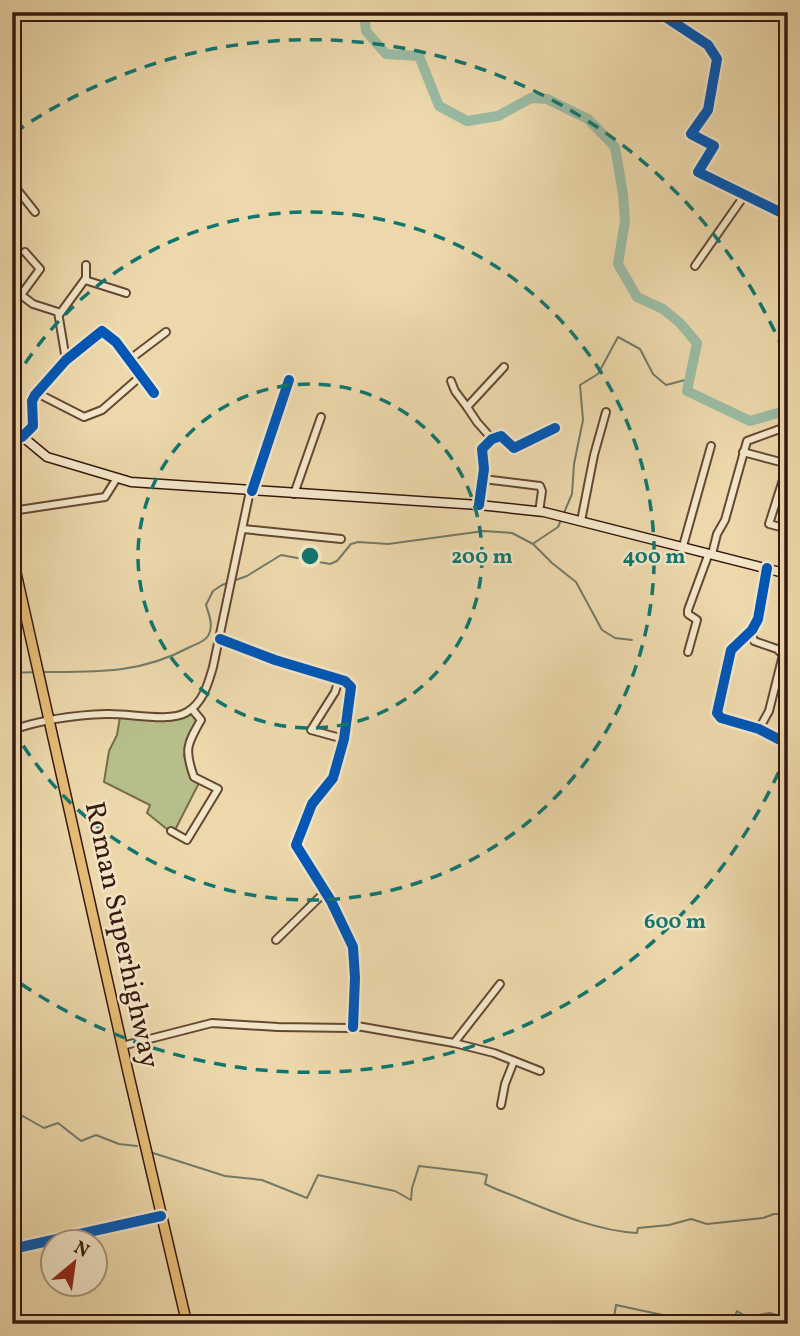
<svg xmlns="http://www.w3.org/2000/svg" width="800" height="1336" font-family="Vollkorn,serif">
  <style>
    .green { fill: #b6bf8a; stroke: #766c4c; stroke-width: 2 }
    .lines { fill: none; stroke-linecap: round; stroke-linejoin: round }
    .stream { stroke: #727a68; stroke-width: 2 }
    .river { stroke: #9abba4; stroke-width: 10 }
    .minor-casing { stroke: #644834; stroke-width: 10 }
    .secondary-casing { stroke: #36180d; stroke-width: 11 }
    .primary-casing { stroke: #36180d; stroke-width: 12 }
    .minor { stroke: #f3e6c8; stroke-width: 6 }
    .secondary { stroke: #f3e6c8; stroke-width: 8 }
    .primary { stroke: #e6bc76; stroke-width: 9 }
    .cycleway-casing { stroke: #f3e6c8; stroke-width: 15 }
    .cycleway { stroke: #0057b8; stroke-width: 10 }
    .ring { fill: none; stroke: #0f766e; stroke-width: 3.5; stroke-dasharray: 12 9 }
    .labels { text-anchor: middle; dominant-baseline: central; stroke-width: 5; stroke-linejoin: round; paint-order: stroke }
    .street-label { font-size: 28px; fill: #36180d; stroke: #f3e6c8 }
    .centre { fill: #0f766e; stroke: #f3e6c8; stroke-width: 3.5 }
    .ring-label { font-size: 21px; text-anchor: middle; font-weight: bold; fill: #0f766e; stroke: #f3e6c8; stroke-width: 5; stroke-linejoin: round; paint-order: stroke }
  </style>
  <rect width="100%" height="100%" fill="#ecd8ab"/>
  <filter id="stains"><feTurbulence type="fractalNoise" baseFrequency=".00286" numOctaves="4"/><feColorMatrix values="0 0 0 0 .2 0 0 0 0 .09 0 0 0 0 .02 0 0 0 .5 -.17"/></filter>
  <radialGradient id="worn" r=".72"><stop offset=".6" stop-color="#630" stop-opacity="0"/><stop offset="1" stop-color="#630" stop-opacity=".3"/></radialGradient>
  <!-- green -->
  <path class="green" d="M192,711l8,9 -11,18 -5,18 16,25 -27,53 -26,-21 3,-8 -46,-23 5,-31 8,-16 3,-18 44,2z"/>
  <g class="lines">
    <!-- stream -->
    <g class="stream">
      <path d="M563,515l9,-21 2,-30 9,-44 -3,-35 18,-11 20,-37 22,12 13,25 13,11 23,-6"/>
      <path d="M534,543l24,-16 3,-7"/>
      <path d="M41,672c55,0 99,2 149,-25 6,-3 14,-5 18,-11 6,-10 1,-21 -2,-31l7,-14 9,-6 25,-9 34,-21 49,9 7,-3 14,-17 7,-2 30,2 96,-13 28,2 21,11 19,19 24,19 26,48 13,8 17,2"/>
      <path d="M12,673l24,-1"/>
      <path d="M12,1110l32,18 14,-5 23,18 15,-6 23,9 18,2"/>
      <path d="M153,1153l72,23 37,4 45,18 11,-23 77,16 16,9 1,-12 7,-22 59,7 9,2 -2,9 11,5c45,17 92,41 141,44l1,-5 31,-3 22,-6 16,5 56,-6 11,-4h14"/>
      <path d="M613,1324l3,-19 89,19"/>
      <path d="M732,1324l5,-13 10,6 23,-4 16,5 2,-2"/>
    </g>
    <!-- river -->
    <path class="river" d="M364,12l2,19 20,23 33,2 20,50 28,15 31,-5 33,-18 16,1 41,20 27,28 8,47 2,27 -7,43 19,33 26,12 17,14 17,20 -10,48 63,30 38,-11"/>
    <defs>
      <g id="minor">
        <path d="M658,12l50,33 9,14 -9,51 -17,24 23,12 -16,26 90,44"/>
        <path d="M12,183l23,29"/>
        <path d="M25,252l15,17 -19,26 12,9 25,8 8,48"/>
        <path d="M695,266l49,-70"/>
        <path d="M85,280l41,13"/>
        <path d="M59,315l27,-37v-13"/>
        <path d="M129,360l37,-28"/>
        <path d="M451,381l4,10 12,16"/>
        <path d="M37,393l47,24 18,-7 39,-34"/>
        <path d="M22,437l11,-11 -1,-25 3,-6 31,-35 36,-29 14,11 38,51"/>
        <path d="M492,439l-15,-17 -10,-15 37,-40"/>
        <path d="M743,452l45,12"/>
        <path d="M788,464l-19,60 19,5"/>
        <path d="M483,479l57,7 2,5 -3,21"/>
        <path d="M252,491l37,-111"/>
        <path d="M294,494l27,-77"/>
        <path d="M479,505l5,-36 -2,-20 10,-10 9,-3 13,12 41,-20"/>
        <path d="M12,511l93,-14 12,-19"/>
        <path d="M581,521l13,-66 12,-43"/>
        <path d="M243,529l98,10"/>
        <path d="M683,546l28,-100"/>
        <path d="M712,554l5,-20 8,-14 22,-79 41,-15"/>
        <path d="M767,568l-9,51 -6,11 -21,20 -14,63 4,5 38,11 29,15"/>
        <path d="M751,632l3,9 23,8 6,6 -14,56 -10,18"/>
        <path d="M220,639l55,21 70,21 6,6 -7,52 -11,39 -21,26 -16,41 35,56 22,46 2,31 -2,49"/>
        <path d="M688,652l9,-32 -9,-6v-4l21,-57"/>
        <path d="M339,679l-4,13 -24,38 33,9"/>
        <path d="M12,730c32,-11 62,-15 95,-16 22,-1 63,9 80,-2 16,-9 21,-28 26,-45l37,-176"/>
        <path d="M171,831l16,9 31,-51 -24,-12c-10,-27 -7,-33 7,-57l-9,-11"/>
        <path d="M276,940l49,-48"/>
        <path d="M454,1043l46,-59"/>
        <path d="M122,1046l90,-23 66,4 71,1 8,-2 97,17 40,10 46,18"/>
        <path d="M501,1105l4,-21 9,-23"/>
        <path d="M12,1249l149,-33"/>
      </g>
      <path id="secondary" d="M12,428l35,29 84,25 348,23 65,7 244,62"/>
      <path id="primary" d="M12,555l116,517 59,252"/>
    </defs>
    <!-- minor casing -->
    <use href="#minor" class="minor-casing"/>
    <!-- secondary casing -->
    <use href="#secondary" class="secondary-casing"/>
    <!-- primary casing -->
    <use href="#primary" class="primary-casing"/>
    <!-- minor -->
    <use href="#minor" class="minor"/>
    <!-- secondary -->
    <use href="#secondary" class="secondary"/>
    <!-- primary -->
    <use href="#primary" class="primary"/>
    <defs>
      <g id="cycleway">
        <path d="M658,12l50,33 9,14 -9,51 -17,24 23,12 -16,26 90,44"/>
        <path d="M22,437l11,-11 -1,-25 3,-6 31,-35 36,-29 14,11 38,51"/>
        <path d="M252,491l37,-111"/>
        <path d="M479,505l5,-36 -2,-20 10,-10 9,-3 13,12 41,-20"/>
        <path d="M767,568l-9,51 -6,11 -21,20 -14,63 4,5 38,11 29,15"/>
        <path d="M220,639l55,21 70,21 6,6 -7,52 -11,39 -21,26 -16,41 35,56 22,46 2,31 -2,49"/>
        <path d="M12,1249l149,-33"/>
      </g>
    </defs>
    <!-- cycleway casing -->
    <use href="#cycleway" class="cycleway-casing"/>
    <!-- cycleway -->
    <use href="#cycleway" class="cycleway"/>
  </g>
  <!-- distance rings -->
  <g class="ring">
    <circle cx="310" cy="556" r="172"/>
    <path d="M14 381A344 344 0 1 1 14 731"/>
    <path d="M787 753A516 516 0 0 1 14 979M14 133A516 516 0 0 1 787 359"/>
  </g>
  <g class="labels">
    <!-- street labels -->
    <g class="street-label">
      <text transform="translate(121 935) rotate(78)">Roman Superhighway</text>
    </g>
  </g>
  <circle cx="310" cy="556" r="10" class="centre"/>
  <g class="ring-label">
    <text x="482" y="563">200 m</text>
    <text x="654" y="563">400 m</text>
    <text x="675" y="928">600 m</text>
  </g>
  <!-- margin -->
  <rect width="800" height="1336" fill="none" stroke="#ecd8ab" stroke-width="42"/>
  <rect x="14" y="14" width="772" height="1308" fill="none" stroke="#36180d" stroke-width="3.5"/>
  <rect x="21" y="21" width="758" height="1294" fill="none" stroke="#36180d" stroke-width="2"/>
  <!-- north arrow -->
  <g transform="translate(74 1263) rotate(29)"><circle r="33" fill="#f3e6c8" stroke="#a7947d" stroke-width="2"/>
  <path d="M0-5L12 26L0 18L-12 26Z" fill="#8f2418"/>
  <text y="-10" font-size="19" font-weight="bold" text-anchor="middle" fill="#36180d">N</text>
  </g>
  <rect width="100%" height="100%" filter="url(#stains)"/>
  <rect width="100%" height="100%" fill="url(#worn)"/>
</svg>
